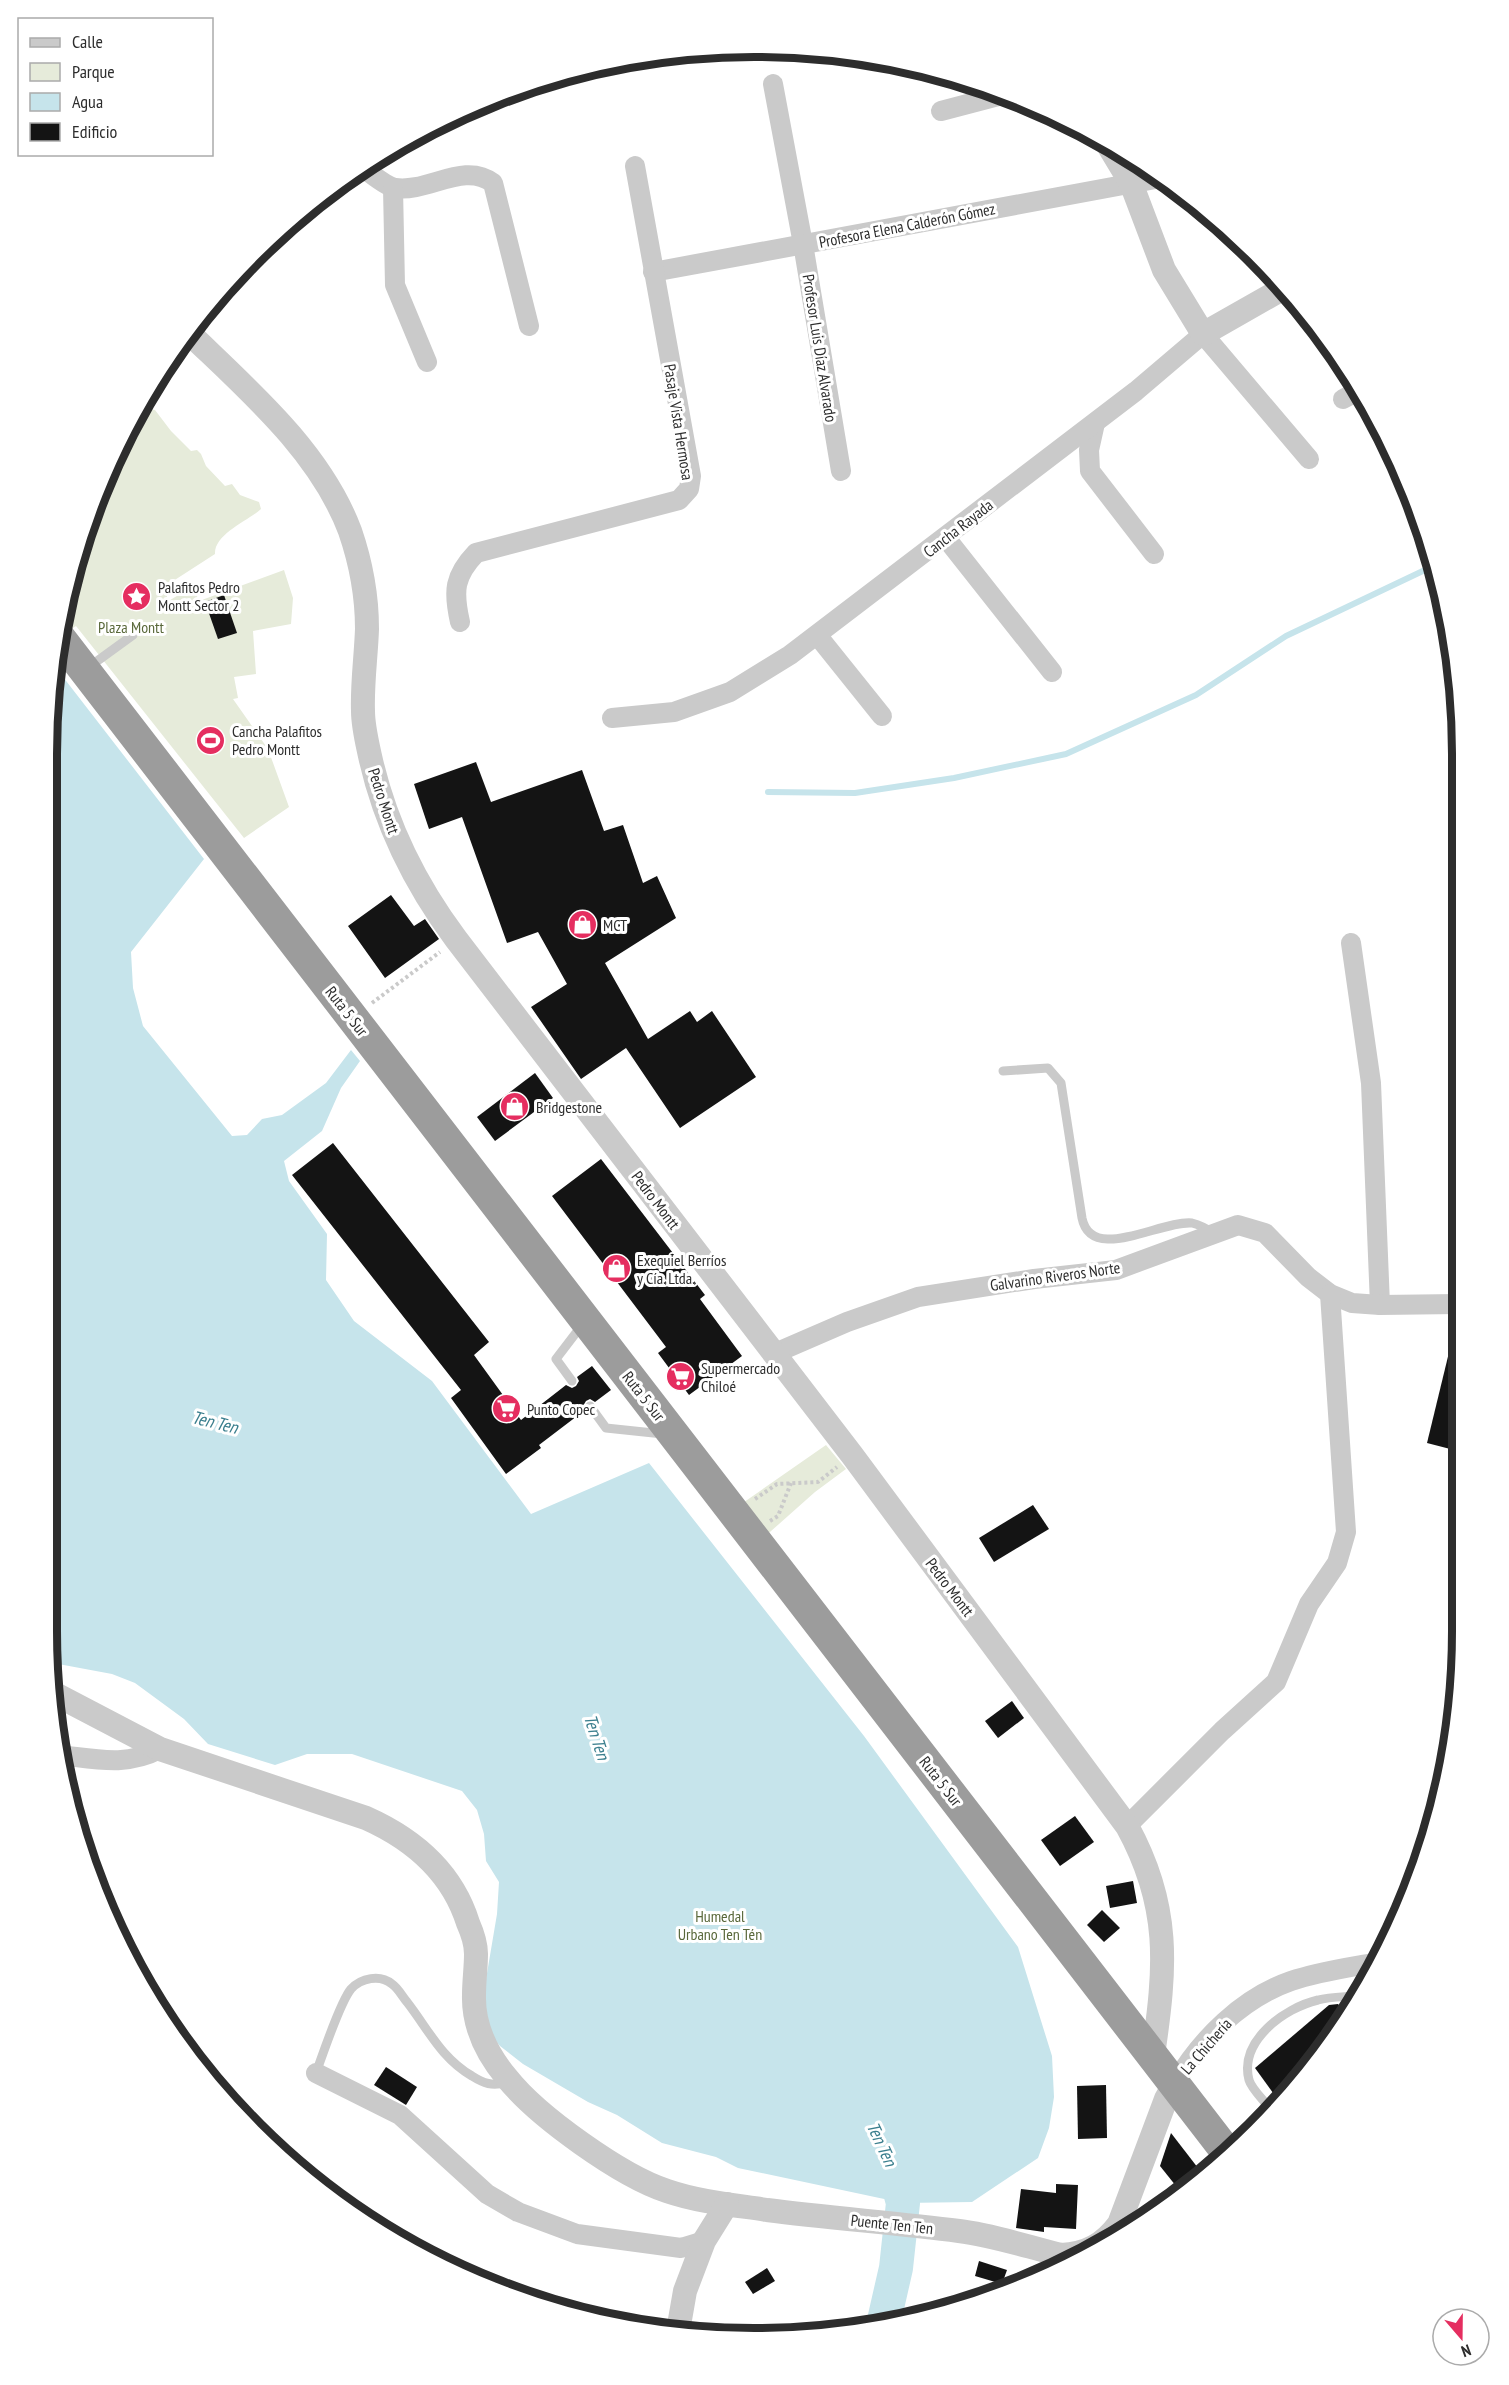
<svg xmlns="http://www.w3.org/2000/svg" width="1509" height="2385" font-family="'PT Sans Narrow',sans-serif">
  <style>
    .green { fill: #e6ebda }
    .water { fill: #c6e4eb }
    .lines { fill: none; stroke-linecap: round; stroke-linejoin: round }
    .stream { stroke: #c6e4eb; stroke-width: 6 }
    .river { stroke: #c6e4eb; stroke-width: 34 }
    .building { fill: #141414 }
    .path { stroke: #cacaca; stroke-width: 4; stroke-dasharray: 3 3; stroke-linecap: butt }
    .service { stroke: #cacaca; stroke-width: 9 }
    .minor { stroke: #cacaca; stroke-width: 20 }
    .tertiary { stroke: #cacaca; stroke-width: 24 }
    .trunk { stroke: #9c9c9c; stroke-width: 32 }
    .labels { text-anchor: middle; dominant-baseline: central; stroke-width: 6; stroke-linejoin: round; paint-order: stroke }
    .street-label { font-size: 16px; fill: #2d2d2d; stroke: #fff }
    .poi-label { font-size: 16px; fill: #2d2d2d; stroke: #fff; text-anchor: start }
    .park-label { font-size: 16px; fill: #59683a; stroke: #fff }
    .water-label { font-size: 18px; font-style: italic; fill: #3b7f8e; stroke: #fff }
    .rim { fill: none; stroke: #2d2d2d; stroke-width: 8 }
  </style>
  <rect width="100%" height="100%" fill="#fff"/>
  <!-- green -->
  <g class="green">
    <path d="M146,405l3,4 6,1 16,21 20,20 6,-1 4,4 5,12 19,20 7,-2 8,11 19,7 2,7c-13,12 -47,25 -46,45l-48,31v17l26,-16 6,15 85,-31 9,28 -2,26 -38,7 3,43 -22,3 4,21 -5,1 35,50 21,58 -45,31 -168,-212 -17,11 41,-153z"/>
    <path d="M826,1445l20,24 -31,23 -54,48 -24,-33z"/>
  </g>
  <!-- water -->
  <path class="water" d="M53,664l151,195 -73,93 2,36 10,38 89,110 15,-1 15,-16 20,-4 44,-32 25,-33 9,11 -19,27 -19,43 -38,30 5,20 38,53 -1,46 28,41 78,60 99,133 118,-51 215,273 154,211 34,109 2,41 -5,31 -11,30 -66,44 -69,1 -165,-35 -22,-11 -54,-14 -45,-28 -29,-13 -65,-38 -23,-18 -13,-16 -3,-39 13,-77 2,-32 -13,-21 -2,-27 -7,-24 -15,-19 -110,-37h-45l-32,11 -67,-21 -24,-25 -49,-36 -23,-9 -59,-11z"/>
  <g class="lines">
    <!-- stream -->
    <path class="stream" d="M768,792l87,1 99,-15 112,-24 130,-59 90,-59 141,-67 10,-1"/>
    <!-- river -->
    <path class="river" d="M883,2325l13,-57 7,-65 -12,-45"/>
  </g>
  <!-- building -->
  <g class="building">
    <path d="M224,595l13,38 -19,6 -13,-37z"/>
    <path d="M476,762l15,40 91,-32 22,61 19,-6 20,58 14,-7 19,42 -71,45 43,76 42,-28 7,11 15,-11 44,66 -76,51 -54,-80 -45,31 -50,-72 36,-23 -29,-52 -31,11 -45,-126 -33,12 -15,-45z"/>
    <path d="M391,895l23,31 11,-7 14,20 -54,39 -37,-52z"/>
    <path d="M535,1073l18,25 -58,43 -18,-24z"/>
    <path d="M333,1143l156,199 -15,13 47,65 45,-35 6,3 4,-2 3,-5 -2,-4 15,-11 19,24 -16,12 -5,-3 -4,2 -3,5 2,4 -46,35 2,3 -35,26 -55,-76 10,-8 -169,-215z"/>
    <path d="M601,1159l104,136 -5,4 42,57 -53,39 -31,-42 8,-6 -114,-151z"/>
    <path d="M1452,1340h6v111l-31,-8z"/>
    <path d="M1033,1505l16,24 -55,33 -15,-24z"/>
    <path d="M1012,1701l12,17 -26,20 -13,-17z"/>
    <path d="M1075,1816l19,26 -34,24 -19,-26z"/>
    <path d="M1133,1881l4,22 -27,5 -4,-22z"/>
    <path d="M1102,1910l18,18 -16,14 -17,-17z"/>
    <path d="M1338,2004l7,8 -29,50 -37,39 -24,-33 74,-63z"/>
    <path d="M386,2067l31,20 -11,18 -32,-20z"/>
    <path d="M1106,2085l1,53 -29,1 -1,-53z"/>
    <path d="M1171,2133l27,35 -22,18 -16,-20z"/>
    <path d="M1056,2184l22,1 -2,44 -32,-2v5l-28,-4 5,-39 35,4z"/>
    <path d="M979,2261l28,9 -5,14 -27,-8z"/>
    <path d="M767,2268l8,13 -22,13 -8,-12z"/>
  </g>
  <g class="lines">
    <!-- path -->
    <g class="path">
      <path d="M372,1003l68,-51"/>
      <path d="M755,1499l22,-15 41,-2 19,-15"/>
      <path d="M770,1521l8,-5 13,-33"/>
    </g>
    <!-- service -->
    <g class="service">
      <path d="M89,667l44,-32"/>
      <path d="M1003,1071l45,-3 13,15 21,135c9,46 79,2 110,5 8,2 14,5 21,10"/>
      <path d="M572,1381l-16,-22 26,-34"/>
      <path d="M590,1406l16,22 57,6"/>
      <path d="M316,2073c7,-19 24,-71 35,-84 10,-11 29,-15 41,-5 6,4 10,12 15,18 21,27 34,56 65,74 11,7 21,11 34,6"/>
      <path d="M1271,2110c-6,-9 -19,-20 -22,-30 -10,-39 35,-72 69,-80 11,-3 24,-3 36,-4"/>
    </g>
    <!-- minor -->
    <g class="minor">
      <path d="M773,84l30,160 38,227"/>
      <path d="M941,111l61,-16"/>
      <path d="M363,168c9,6 22,18 32,20 33,5 69,-27 98,-5l36,143"/>
      <path d="M393,188l2,97 32,77"/>
      <path d="M653,272l508,-94"/>
      <path d="M1343,399l15,-8"/>
      <path d="M1095,423l-6,27 1,21 64,83"/>
      <path d="M946,538l106,134"/>
      <path d="M460,622c-7,-31 -6,-46 16,-69l203,-53 10,-11 2,-13 -56,-310"/>
      <path d="M817,635l65,81"/>
      <path d="M612,718l62,-6 56,-20 60,-37 346,-264 67,-57 106,125"/>
      <path d="M1351,943l20,140 9,222"/>
      <path d="M773,1354l74,-32 71,-25 116,-18 82,-9 122,-45 27,8 43,44 22,17 22,9 28,2 78,-1"/>
      <path d="M60,1755c36,4 66,12 100,-6"/>
      <path d="M1127,1826l95,-95 54,-49 33,-78 28,-41 9,-31 -16,-238"/>
      <path d="M316,2073l84,42 87,79 31,18 59,22 104,14 23,-7"/>
      <path d="M1175,2083c26,-44 67,-85 116,-102 26,-9 54,-13 82,-18"/>
    </g>
    <!-- tertiary -->
    <g class="tertiary">
      <path d="M1108,145l23,38 33,87 39,64 79,-45"/>
      <path d="M188,332c60,58 132,119 162,199 11,32 17,65 17,98 -1,28 -5,55 -4,82 0,15 4,31 7,45 15,68 45,128 86,183l396,516 275,371c44,80 39,141 26,229"/>
      <path d="M53,1693l107,56 206,69c47,21 86,54 102,105 4,9 8,20 8,31 0,14 -2,27 -2,41 -1,32 13,59 33,83 30,38 114,98 160,113 32,11 67,14 100,19 63,8 128,13 192,21 34,4 69,16 102,24 26,-1 43,-11 58,-31l47,-125 9,-16"/>
      <path d="M678,2331l7,-40 19,-50 23,-37"/>
    </g>
    <!-- trunk -->
    <path class="trunk" d="M59,637l1170,1518"/>
  </g>
  <!-- icons -->
  <defs>
    <symbol id="sight-disc" viewBox="-11 -11 22 22"><circle r="9.5" fill="#e52e60" stroke="#fff"/><path d="M0-6L1.8-2.2L6-1.7L2.9 1.2L3.7 5.4L0 3.3L-3.7 5.4L-2.9 1.2L-6-1.7L-1.8-2.2Z" fill="#fff"/></symbol>
    <symbol id="stadium-disc" viewBox="-11 -11 22 22"><circle r="9.5" fill="#e52e60" stroke="#fff"/><path d="M0-5a6.5 5 0 1 0 0 10a6.5 5 0 1 0 0-10ZM-3.5-1.8h7v3.6h-7Z" fill="#fff"/></symbol>
    <symbol id="shop-disc" viewBox="-11 -11 22 22"><circle r="9.5" fill="#e52e60" stroke="#fff"/><path d="M-5-2.5h2.3a2.7 3.5 0 0 1 5.4 0H5L5.5 6h-11ZM-1.5-2.5h3a1.5 2.3 0 0 0-3 0Z" fill="#fff"/></symbol>
    <symbol id="supermarket-disc" viewBox="-11 -11 22 22"><circle r="9.5" fill="#e52e60" stroke="#fff"/><path d="M-6-5.5h2.5l.6 2H6L4.5 2H-2.5L-4.4-4H-6ZM-1.5 3.2a1.3 1.3 0 1 0 .1 0ZM3 3.2a1.3 1.3 0 1 0 .1 0Z" fill="#fff"/></symbol>
  </defs>
  <g fill-rule="evenodd">
    <use href="#sight-disc" x="120" y="580" width="33" height="33"/>
    <use href="#stadium-disc" x="194" y="724" width="33" height="33"/>
    <use href="#shop-disc" x="566" y="908" width="33" height="33"/>
    <use href="#shop-disc" x="498" y="1090" width="33" height="33"/>
    <use href="#shop-disc" x="600" y="1252" width="33" height="33"/>
    <use href="#supermarket-disc" x="664" y="1360" width="33" height="33"/>
    <use href="#supermarket-disc" x="490" y="1392" width="33" height="33"/>
  </g>
  <g class="labels">
    <!-- street labels -->
    <g class="street-label">
      <text transform="translate(907 225) rotate(-11)">Profesora Elena Calderón Gómez</text>
      <text transform="translate(820 348) rotate(81)">Profesor Luis Díaz Alvarado</text>
      <text transform="translate(679 422) rotate(81)">Pasaje Vista Hermosa</text>
      <text transform="translate(958 528) rotate(-38)">Cancha Rayada</text>
      <text transform="translate(384 801) rotate(72)">Pedro Montt</text>
      <text transform="translate(347 1011) rotate(52)">Ruta 5 Sur</text>
      <text transform="translate(656 1200) rotate(53)">Pedro Montt</text>
      <text transform="translate(1055 1276) rotate(-8)">Galvarino Riveros Norte</text>
      <text transform="translate(644 1396) rotate(52)">Ruta 5 Sur</text>
      <text transform="translate(950 1587) rotate(53)">Pedro Montt</text>
      <text transform="translate(941 1781) rotate(52)">Ruta 5 Sur</text>
      <text transform="translate(1206 2046) rotate(-49)">La Chichería</text>
      <text transform="translate(892 2224) rotate(6)">Puente Ten Ten</text>
    </g>
    <!-- poi labels -->
    <g class="poi-label">
      <text x="158" y="587">Palafitos Pedro<tspan x="158" dy="18">Montt Sector 2</tspan></text>
      <text x="232" y="731">Cancha Palafitos<tspan x="232" dy="18">Pedro Montt</tspan></text>
      <text x="603" y="925">MCT</text>
      <text x="536" y="1107">Bridgestone</text>
      <text x="637" y="1260">Exequiel Berríos<tspan x="637" dy="18">y Cía. Ltda.</tspan></text>
      <text x="701" y="1368">Supermercado<tspan x="701" dy="18">Chiloé</tspan></text>
      <text x="527" y="1409">Punto Copec</text>
    </g>
    <!-- park labels -->
    <g class="park-label">
      <text x="131" y="627">Plaza Montt</text>
      <text x="720" y="1916">Humedal<tspan x="720" dy="18">Urbano Ten Tén</tspan></text>
    </g>
    <!-- water labels -->
    <g class="water-label">
      <text transform="translate(215 1422) rotate(14)">Ten Ten</text>
      <text transform="translate(597 1737) rotate(72)">Ten Ten</text>
      <text transform="translate(882 2144) rotate(65)">Ten Ten</text>
    </g>
  </g>
  <!-- crop -->
  <path d="M0 0H1509V2385H0ZM754 57H755A697 697 0 0 1 1452 754V1631A697 697 0 0 1 755 2328H754A697 697 0 0 1 57 1631V754A697 697 0 0 1 754 57Z" fill="#fff" fill-rule="evenodd"/>
  <path class="rim" d="M754 57H755A697 697 0 0 1 1452 754V1631A697 697 0 0 1 755 2328H754A697 697 0 0 1 57 1631V754A697 697 0 0 1 754 57Z"/>
  <!-- legend -->
  <rect x="18" y="18" width="195" height="138" fill="#ffffff" stroke="#ababab" stroke-width="1.5"/>
  <rect x="30" y="38" width="30" height="9" fill="#cacaca" stroke="#ababab" stroke-width="1.5"/>
  <text x="72" y="48" font-size="18" fill="#2d2d2d">Calle</text>
  <rect x="30" y="63" width="30" height="18" fill="#e6ebda" stroke="#ababab" stroke-width="1.5"/>
  <text x="72" y="78" font-size="18" fill="#2d2d2d">Parque</text>
  <rect x="30" y="93" width="30" height="18" fill="#c6e4eb" stroke="#ababab" stroke-width="1.5"/>
  <text x="72" y="108" font-size="18" fill="#2d2d2d">Agua</text>
  <rect x="30" y="123" width="30" height="18" fill="#141414" stroke="#ababab" stroke-width="1.5"/>
  <text x="72" y="138" font-size="18" fill="#2d2d2d">Edificio</text>
  <!-- north arrow -->
  <g transform="translate(1461 2337) rotate(160)"><circle r="28" fill="#ffffff" stroke="#ababab" stroke-width="1.5"/>
  <path d="M0-4.5L10 22L0 15L-10 22Z" fill="#e52e60"/>
  <text y="-9" font-size="16" font-weight="bold" text-anchor="middle" fill="#2d2d2d">N</text>
  </g>
</svg>
